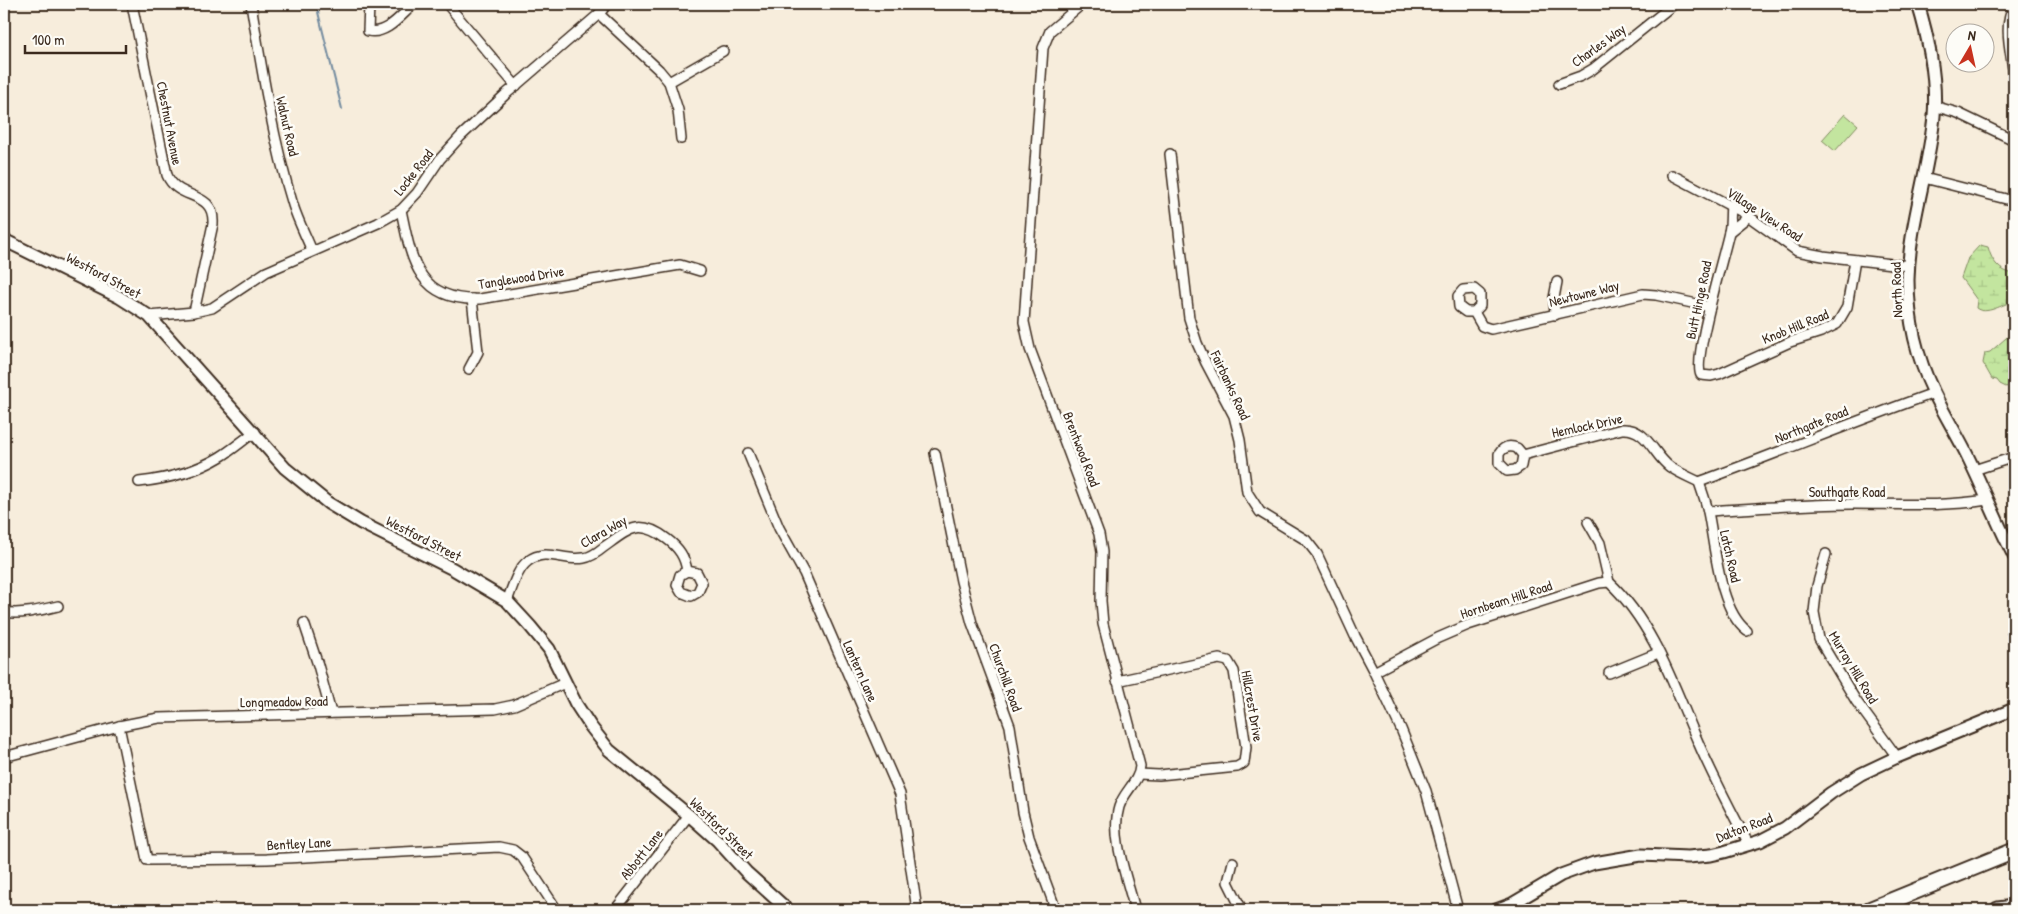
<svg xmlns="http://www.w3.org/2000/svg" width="2018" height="914" font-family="'Patrick Hand',sans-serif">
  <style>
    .green { fill: #c3e59f; stroke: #7f885e }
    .wetland { fill: url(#wetland-marsh); stroke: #7f885e }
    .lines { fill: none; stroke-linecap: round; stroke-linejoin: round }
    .stream { stroke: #738b9f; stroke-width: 2 }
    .street-casing { stroke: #3b2a1e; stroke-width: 12 }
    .secondary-casing { stroke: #3b2a1e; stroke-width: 15 }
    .highway-casing { stroke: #3b2a1e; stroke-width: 19 }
    .street { stroke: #fdfcf7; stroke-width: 9 }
    .secondary { stroke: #fdfcf7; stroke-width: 11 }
    .highway { stroke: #fdfcf7; stroke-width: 15 }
    .labels { text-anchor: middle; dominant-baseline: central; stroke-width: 5; stroke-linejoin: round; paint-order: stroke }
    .street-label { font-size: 14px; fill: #3b2a1e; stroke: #fdfcf7 }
  </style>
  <defs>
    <pattern id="wetland-marsh" width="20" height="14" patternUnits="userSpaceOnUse" patternTransform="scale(1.25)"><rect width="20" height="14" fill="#c3e59f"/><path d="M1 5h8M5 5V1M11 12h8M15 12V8" fill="none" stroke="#a8c588"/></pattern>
  </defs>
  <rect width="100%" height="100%" fill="#f7eddc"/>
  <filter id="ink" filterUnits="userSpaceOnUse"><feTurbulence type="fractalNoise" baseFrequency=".02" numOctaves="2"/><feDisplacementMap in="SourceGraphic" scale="10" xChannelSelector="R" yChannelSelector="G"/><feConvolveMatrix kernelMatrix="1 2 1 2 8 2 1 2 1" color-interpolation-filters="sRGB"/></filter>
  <g filter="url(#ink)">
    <!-- green -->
    <path class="green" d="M1845,114l13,11 -23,26 -13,-11z"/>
    <!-- wetland -->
    <g class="wetland">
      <path d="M1980,245l8,2c4,15 11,24 26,27v27c-11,3 -28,15 -38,7l1,-8 -16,-22 7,-20z"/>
      <path d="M2014,331v53l-8,3 -6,-3 -3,-4 -5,-1 -9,-16 2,-10 5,-1z"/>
    </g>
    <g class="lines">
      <!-- stream -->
      <g class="stream">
        <path d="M316,4l26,105"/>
        <path d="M2007,633l7,-1"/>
      </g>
      <defs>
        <g id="street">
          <path d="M132,4l35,171c11,27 48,14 46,49l-19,88"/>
          <path d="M251,4c11,67 22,136 42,201 5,16 13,31 19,46"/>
          <path d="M369,4l-1,27c19,4 33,-16 46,-27"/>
          <path d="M447,4l69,82"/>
          <path d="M1082,4l-32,27 -7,17 -19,274 6,27 69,185 3,18 -1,49 2,23 37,142c-1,16 -16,25 -21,41 -9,29 9,74 16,103"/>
          <path d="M2014,5c-12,20 -2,50 0,72"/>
          <path d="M599,14l60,56 10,12 9,28 3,29"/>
          <path d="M669,82l54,-31"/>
          <path d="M1559,84l22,-8 12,-7 81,-65"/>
          <path d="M1934,106l24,7 56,27"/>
          <path d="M1170,154l19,164 8,25 9,20 28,53 6,24 7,52 13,20 46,28 11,14 38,82 19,36"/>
          <path d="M1672,175l72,38 53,38 26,5 86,10"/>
          <path d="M1924,178l90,23"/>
          <path d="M1731,205c-1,9 0,19 -2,27 -5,24 -37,128 -28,143l10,1 8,-2 71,-32 31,-10 16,-8 10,-17 8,-47"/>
          <path d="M401,210c10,48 16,92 79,89l200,-34 20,6"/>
          <path d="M1729,232l20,-16"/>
          <path d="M1474,312h-8l-7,-5 -1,-11 5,-6 11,-1 6,5v12l-6,6 8,14 9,3 152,-35 13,1 54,12"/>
          <path d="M1555,315l-1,-17 3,-16"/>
          <path d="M149,316l45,-4 18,-4 54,-36 112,-49 23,-13 16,-17 23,-34 21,-23 45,-42 93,-80 8,-10"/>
          <path d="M469,369l9,-17 -6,-53"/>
          <path d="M748,453l31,75 25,45 96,221 17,116"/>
          <path d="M935,453l26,128 11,42 38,103 13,86 6,25 27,73"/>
          <path d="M1523,455l-2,11 -6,4 -8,1 -8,-8v-9c4,-7 10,-9 18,-6l6,7 99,-26c25,-2 31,26 48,38 9,6 19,10 29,15"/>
          <path d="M1974,470l40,-13"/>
          <path d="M139,482c27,-3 58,-11 81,-25 12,-7 23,-17 35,-25"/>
          <path d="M1699,482c79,-29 156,-61 235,-89"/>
          <path d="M1699,482c3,10 7,19 9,30 7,33 11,98 39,119"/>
          <path d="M1708,511c48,-3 97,-7 145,-7 45,0 90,3 134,-4"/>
          <path d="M1588,522l12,21 9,39"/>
          <path d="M1826,554l-9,32 -3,26 5,27 37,62 41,56"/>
          <path d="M507,601c5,-12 10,-32 21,-40 18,-14 36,1 56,-3 7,-1 14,-6 20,-11 25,-18 35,-29 63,-8 12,9 18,18 20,32l-7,4 -3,10 4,7 10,4 7,-4 4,-9 -5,-10 -10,-2"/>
          <path d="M4,612c17,3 37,-2 54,-6"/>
          <path d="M304,623l14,42 13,48"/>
          <path d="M1609,673l49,-20"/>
          <path d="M1117,681l102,-22 9,2 6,10 12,76 -2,16 -7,4 -78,8 -20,-1"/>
          <path d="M119,726l28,134 120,-1 232,-12 14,3 9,7 35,53"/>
          <path d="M4,757l115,-31 40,-8 336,-9 19,-4 51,-22"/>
          <path d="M1233,862l-5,20 14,28"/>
          <path d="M615,910l74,-95"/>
          <path d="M1458,910l-32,-119 -25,-62 -27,-57 64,-34 30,-13 131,-42 10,-1c45,42 65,105 89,160 15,35 33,69 51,103"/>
        </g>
        <g id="secondary">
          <path d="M1918,4c11,36 19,74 16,112 -5,55 -25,108 -26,164 0,39 9,78 26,113 10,21 22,40 32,60 17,34 31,70 48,103"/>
          <path d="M4,240l115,57 30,19 136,152 43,35 33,20 92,46 54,32 23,25 19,23 27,55 15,23 18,23 82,67 27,24 28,31 42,38"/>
          <path d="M1496,910l16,-6 49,-29 33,-12 47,-8 47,2 23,-2 13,-3 36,-11 25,-13 46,-35 30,-19 36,-17 117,-48"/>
        </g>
        <g id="highway">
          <path d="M1869,910l145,-59"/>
          <path d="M1998,910l16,-2"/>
        </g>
      </defs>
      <!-- street casing -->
      <use href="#street" class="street-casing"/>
      <!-- secondary casing -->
      <use href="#secondary" class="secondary-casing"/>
      <!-- highway casing -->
      <use href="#highway" class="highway-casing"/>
      <!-- street -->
      <use href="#street" class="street"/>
      <!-- secondary -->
      <use href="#secondary" class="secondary"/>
      <!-- highway -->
      <use href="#highway" class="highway"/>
    </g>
  </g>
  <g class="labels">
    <!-- street labels -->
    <g class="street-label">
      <text transform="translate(1598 45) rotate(-36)">Charles Way</text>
      <text transform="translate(170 123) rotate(79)">Chestnut Avenue</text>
      <text transform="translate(288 126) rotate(77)">Walnut Road</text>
      <text transform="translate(413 172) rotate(-52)">Locke Road</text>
      <text transform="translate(1765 214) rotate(33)">Village View Road</text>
      <text transform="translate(104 275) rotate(28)">Westford Street</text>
      <text transform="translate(521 277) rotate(-9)">Tanglewood Drive</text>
      <text transform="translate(1896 290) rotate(-92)">North Road</text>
      <text transform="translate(1584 293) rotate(-14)">Newtowne Way</text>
      <text transform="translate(1698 300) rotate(-78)">Butt Hinge Road</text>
      <text transform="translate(1795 326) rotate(-22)">Knob Hill Road</text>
      <text transform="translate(1231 385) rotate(65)">Fairbanks Road</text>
      <text transform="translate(1811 424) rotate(-22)">Northgate Road</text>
      <text transform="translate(1587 425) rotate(-12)">Hemlock Drive</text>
      <text transform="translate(1082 449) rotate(69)">Brentwood Road</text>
      <text x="1847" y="491">Southgate Road</text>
      <text transform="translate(603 531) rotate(-30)">Clara Way</text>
      <text transform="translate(424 538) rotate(27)">Westford Street</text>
      <text transform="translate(1731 556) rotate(77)">Latch Road</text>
      <text transform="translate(1506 599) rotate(-18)">Hornbeam Hill Road</text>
      <text transform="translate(1854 667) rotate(59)">Murray Hill Road</text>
      <text transform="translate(861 671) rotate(66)">Lantern Lane</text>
      <text transform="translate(1006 677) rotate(70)">Churchill Road</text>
      <text transform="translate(284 701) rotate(-1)">Longmeadow Road</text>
      <text transform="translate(1253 706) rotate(80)">Hillcrest Drive</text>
      <text transform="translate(1744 827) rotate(-21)">Dalton Road</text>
      <text transform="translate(722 828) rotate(44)">Westford Street</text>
      <text transform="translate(299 843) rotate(-3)">Bentley Lane</text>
      <text transform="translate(641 854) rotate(-52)">Abbott Lane</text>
    </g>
  </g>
  <!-- margin -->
  <rect width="2018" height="914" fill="none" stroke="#fdfcf7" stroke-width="20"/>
  <rect x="10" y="10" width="1998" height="894" fill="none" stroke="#3b2a1e" stroke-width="2" filter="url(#ink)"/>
  <!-- north arrow -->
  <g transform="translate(1970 48) rotate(9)"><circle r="24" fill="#fdfcf7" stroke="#afa8a0"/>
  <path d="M0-4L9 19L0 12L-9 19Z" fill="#c8321e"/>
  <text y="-8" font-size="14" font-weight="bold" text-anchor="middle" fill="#3b2a1e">N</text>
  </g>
  <!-- scale -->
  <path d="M25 45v8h101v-8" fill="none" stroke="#3b2a1e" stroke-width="2.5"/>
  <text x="32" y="45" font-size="15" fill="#3b2a1e" stroke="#fdfcf7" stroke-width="4" paint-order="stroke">100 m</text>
</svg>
